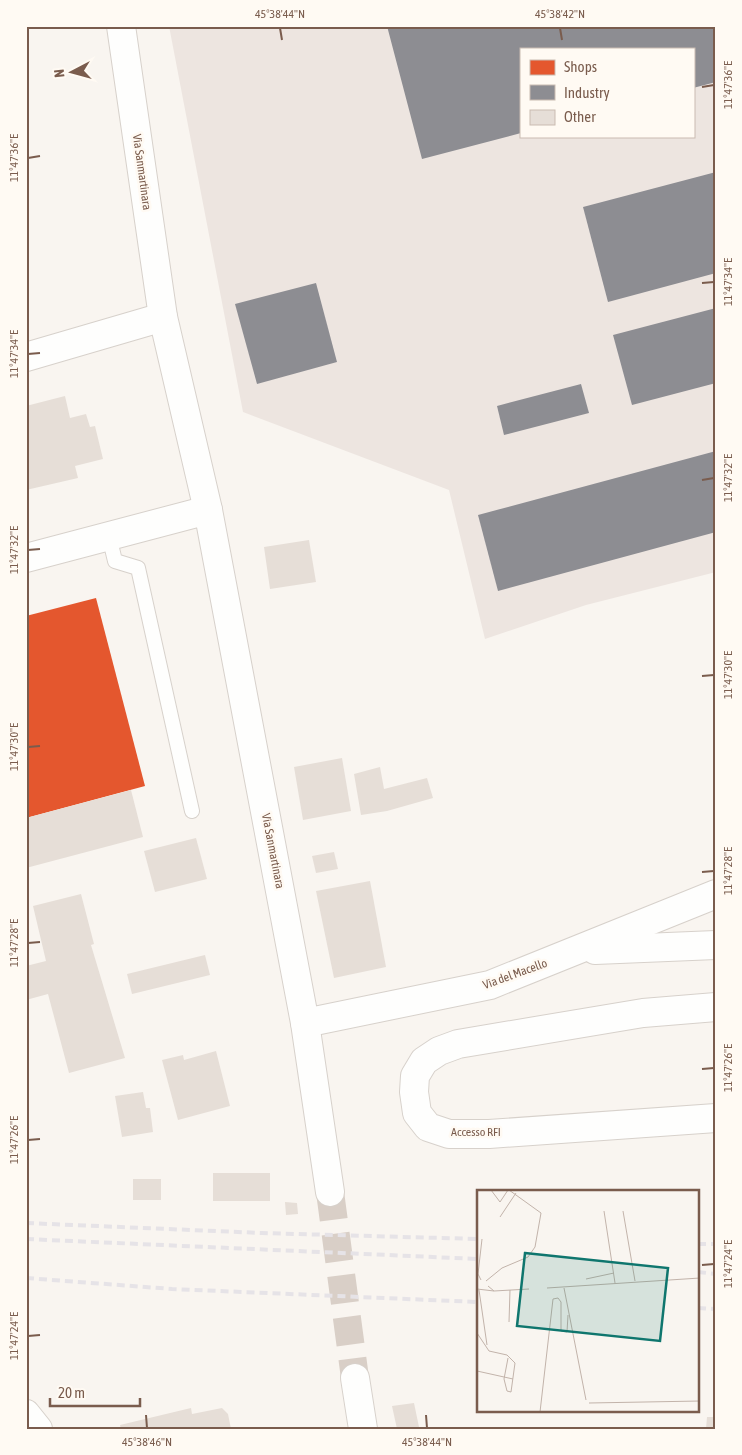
<svg xmlns="http://www.w3.org/2000/svg" width="742" height="1455" font-family="'Asap Condensed',sans-serif">
  <style>
    .industrial { fill: #ede5e0; fill-rule: evenodd }
    .shops { fill: #e4572e }
    .industry { fill: #8d8d92 }
    .building { fill: #e6ded7 }
    .lines { fill: none; stroke-linecap: round; stroke-linejoin: round }
    .minor-tunnel { stroke: #d9cfc7; stroke-width: 28; stroke-dasharray: 28 14; stroke-linecap: butt }
    .service-casing { stroke: #d7d1cb; stroke-width: 16 }
    .minor-casing { stroke: #d7d1cb; stroke-width: 30 }
    .service { stroke: #fefefd; stroke-width: 14 }
    .minor { stroke: #fefefd; stroke-width: 28 }
    .rail { stroke: #e6e3e7; stroke-width: 4; stroke-dasharray: 8 5; stroke-linecap: butt }
    .ticks { fill: none; stroke: #7a5c4d; stroke-width: 2 }
    .labels { text-anchor: middle; dominant-baseline: central; stroke-width: 5; stroke-linejoin: round; paint-order: stroke }
    .street-label { font-size: 12px; fill: #7a5c4d; stroke: #fffaf3 }
    .inset-road { fill: none; stroke: #c2b3aa; stroke-width: 1 }
    .view { fill: #0f766e; fill-opacity: 0.15; stroke: #0f766e; stroke-width: 2.5 }
    .inset-edge { fill: none; stroke: #7a5c4d; stroke-width: 2.5 }
    .neatline { fill: none; stroke: #7a5c4d; stroke-width: 2 }
    .ticks-label { font-size: 12px; text-anchor: middle; fill: #7a5c4d }
  </style>
  <rect width="100%" height="100%" fill="#f9f5f0"/>
  <!-- industrial -->
  <path class="industrial" d="M169,26h547v546l-130,33 -101,34 -36,-149 -206,-78zM521,49h172v87h-172z"/>
  <!-- shops -->
  <path class="shops" d="M96,598l49,188 -119,32v-202z"/>
  <!-- industry -->
  <g class="industry">
    <path d="M387,26h329v56l-23,6v-39h-172v84l-99,26z"/>
    <path d="M716,172v101l-108,29 -25,-95z"/>
    <path d="M316,283l21,79 -80,22 -22,-80z"/>
    <path d="M716,308v75l-84,22 -19,-70z"/>
    <path d="M581,384l8,29 -85,22 -7,-29z"/>
    <path d="M716,451v81l-218,59 -20,-76z"/>
  </g>
  <!-- building -->
  <g class="building">
    <path d="M65,396l5,22 16,-4 4,13 5,-1 8,33 -28,7 3,12 -52,12v-84z"/>
    <path d="M309,540l7,42 -46,7 -6,-42z"/>
    <path d="M342,758l9,53 -48,9 -9,-53z"/>
    <path d="M380,767l4,22 43,-11 6,20 -46,13 -26,4 -7,-41z"/>
    <path d="M131,790l12,47 -117,31v-50z"/>
    <path d="M196,838l11,41 -52,13 -11,-41z"/>
    <path d="M334,852l4,17 -22,4 -4,-17z"/>
    <path d="M370,881l16,86 -52,11 -18,-87z"/>
    <path d="M81,894l13,50 -3,1 34,113 -56,15 -21,-79 -22,6v-34l20,-5 -13,-55z"/>
    <path d="M205,955l5,20 -78,19 -5,-20z"/>
    <path d="M216,1051l14,55 -52,14 -16,-60 21,-5 1,5z"/>
    <path d="M143,1092l3,16h4l3,24 -31,5 -7,-41z"/>
    <rect x="213" y="1173" width="57" height="28"/>
    <rect x="133" y="1179" width="28" height="21"/>
    <path d="M285,1202l12,1 1,11 -12,1z"/>
    <path d="M414,1403l5,24 -22,2 -5,-23z"/>
    <path d="M191,1408l1,6 30,-6 6,6 3,15h-110l-1,-4z"/>
    <path d="M707,1417h9v12h-10z"/>
  </g>
  <g class="lines">
    <!-- minor-tunnel -->
    <path class="minor-tunnel" d="M330,1192l25,186"/>
    <defs>
      <path id="service" d="M109,536l6,25 23,7 54,243"/>
      <g id="minor">
        <path d="M121,26l42,291 45,193 97,513 25,169"/>
        <path d="M26,357l137,-40"/>
        <path d="M26,558l182,-48"/>
        <path d="M595,950l121,-5"/>
        <path d="M716,1007l-73,6 -185,31 -19,7 -15,10 -9,15 -1,16 3,21 11,14 21,7h40l227,-16"/>
        <path d="M305,1023l185,-38 226,-91"/>
        <path d="M355,1378l8,51"/>
        <path d="M26,1414l12,15"/>
      </g>
    </defs>
    <!-- service casing -->
    <use href="#service" class="service-casing"/>
    <!-- minor casing -->
    <use href="#minor" class="minor-casing"/>
    <!-- service -->
    <use href="#service" class="service"/>
    <!-- minor -->
    <use href="#minor" class="minor"/>
    <!-- rail -->
    <g class="rail">
      <path d="M26,1223l236,10 216,6"/>
      <path d="M26,1239l452,20"/>
      <path d="M698,1244h18"/>
      <path d="M698,1272l18,2"/>
      <path d="M26,1278l146,11 306,13"/>
      <path d="M698,1308l18,1"/>
    </g>
  </g>
  <!-- ticks -->
  <path class="ticks" d="M280,28l2,12M560,28l2,12M702,87l12,-2M28,158l12,-2M702,283l12,-1M28,354l12,-1M702,480l12,-2M28,550l12,-1M702,676l12,-1M28,747l12,-1M702,872l12,-1M28,943l12,-1M702,1069l12,-1M28,1140l12,-1M702,1265l12,-1M28,1336l12,-1M146,1415l1,13M426,1415l1,13"/>
  <g class="labels">
    <!-- street labels -->
    <g class="street-label">
      <text transform="translate(142 172) rotate(82)">Via Sanmartinara</text>
      <text transform="translate(273 851) rotate(79)">Via Sanmartinara</text>
      <text transform="translate(515 974) rotate(-20)">Via del Macello</text>
      <text x="476" y="1132">Accesso RFI</text>
    </g>
  </g>
  <!-- overview -->
  <g transform="translate(477 1190)">
    <rect width="222" height="222" fill="#f9f5f0"/>
    <path class="inset-road" d="M14,0l9,12 8,-12M127,21l11,72M146,21l12,70M23,27l16,-24M109,89l28,-6M4,90l-3,-6 4,-35M9,91l16,-13 26,-11 7,-10 6,-34 -32,-23M70,98l153,-10M87,98l22,112M0,99l17,2 -6,-5M2,100l8,55M17,101l35,-2M32,132l1,-32M0,143l12,18 18,4 8,8M31,168l-4,21 3,12 4,1 4,-29M0,181l36,8M112,213l111,-2M63,222l13,-113 5,-1 3,4v29l6,1 1,-17"/>
    <path class="view" d="M48,63l143,15 -8,73 -143,-15z"/>
    <rect width="222" height="222" class="inset-edge"/>
  </g>
  <!-- border -->
  <rect width="742" height="1455" fill="none" stroke="#fffaf3" stroke-width="55"/>
  <!-- legend -->
  <rect x="520" y="48" width="175" height="90" fill="#fffaf3" stroke="#cabbb1"/>
  <rect x="530" y="60" width="25" height="15" fill="#e4572e" stroke="#cabbb1"/>
  <text x="564" y="72" font-size="15" fill="#7a5c4d">Shops</text>
  <rect x="530" y="85" width="25" height="15" fill="#8d8d92" stroke="#cabbb1"/>
  <text x="564" y="98" font-size="15" fill="#7a5c4d">Industry</text>
  <rect x="530" y="110" width="25" height="15" fill="#e6ded7" stroke="#cabbb1"/>
  <text x="564" y="122" font-size="15" fill="#7a5c4d">Other</text>
  <!-- north arrow -->
  <g transform="translate(72 72) rotate(264)" stroke="#fffaf3" stroke-width="4" paint-order="stroke">
  <path d="M0-4L9 19L0 12L-9 19Z" fill="#7a5c4d"/>
  <text y="-8" font-size="14" font-weight="bold" text-anchor="middle" fill="#7a5c4d">N</text>
  </g>
  <!-- scale -->
  <path d="M50 1398v8h90v-8" fill="none" stroke="#7a5c4d" stroke-width="2.5"/>
  <text x="58" y="1398" font-size="15" fill="#7a5c4d" stroke="#fffaf3" stroke-width="4" paint-order="stroke">20 m</text>
  <rect x="28" y="28" width="686" height="1400" class="neatline"/>
  <g class="ticks-label">
    <text x="280" y="18">45°38'44"N</text>
    <text x="560" y="18">45°38'42"N</text>
    <text transform="translate(728 85) rotate(-90)" y="4">11°47'36"E</text>
    <text transform="translate(14 158) rotate(-90)" y="4">11°47'36"E</text>
    <text transform="translate(728 282) rotate(-90)" y="4">11°47'34"E</text>
    <text transform="translate(14 354) rotate(-90)" y="4">11°47'34"E</text>
    <text transform="translate(728 478) rotate(-90)" y="4">11°47'32"E</text>
    <text transform="translate(14 550) rotate(-90)" y="4">11°47'32"E</text>
    <text transform="translate(728 675) rotate(-90)" y="4">11°47'30"E</text>
    <text transform="translate(14 747) rotate(-90)" y="4">11°47'30"E</text>
    <text transform="translate(728 871) rotate(-90)" y="4">11°47'28"E</text>
    <text transform="translate(14 943) rotate(-90)" y="4">11°47'28"E</text>
    <text transform="translate(728 1068) rotate(-90)" y="4">11°47'26"E</text>
    <text transform="translate(14 1140) rotate(-90)" y="4">11°47'26"E</text>
    <text transform="translate(728 1264) rotate(-90)" y="4">11°47'24"E</text>
    <text transform="translate(14 1336) rotate(-90)" y="4">11°47'24"E</text>
    <text x="147" y="1446">45°38'46"N</text>
    <text x="427" y="1446">45°38'44"N</text>
  </g>
</svg>
